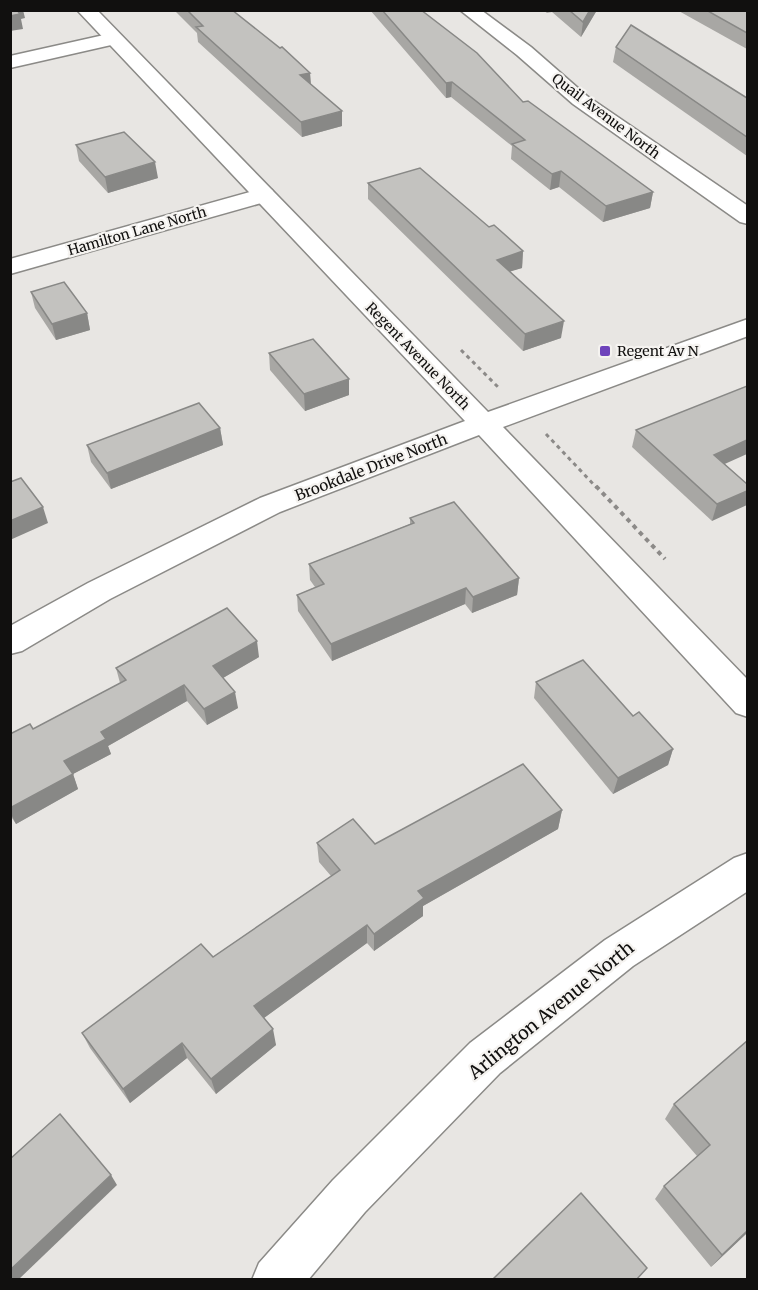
<svg xmlns="http://www.w3.org/2000/svg" width="758" height="1290" font-family="Merriweather,serif">
  <style>
    .lines { fill: none; stroke-linecap: round; stroke-linejoin: round }
    .minor-casing { stroke: #8b8a87; stroke-width: 3 }
    .tertiary-casing { stroke: #8b8a87; stroke-width: 3 }
    .path-far1 { stroke: #8c8a88; stroke-width: 3; stroke-dasharray: 4 4; stroke-linecap: butt }
    .path { stroke: #8c8a88; stroke-width: 4; stroke-dasharray: 4.5 4.5; stroke-linecap: butt }
    .minor { fill: #fff; fill-rule: evenodd }
    .tertiary { fill: #fff; fill-rule: evenodd }
    .wall { fill: #a8a7a4 }
    .shaded-wall { fill: #888886 }
    .building { fill: #c3c2bf; stroke: #888886; stroke-width: 1.5 }
    .poi-dot { fill: #6e43bb; stroke: #f5f3f0; stroke-width: 2 }
    .labels { text-anchor: middle; dominant-baseline: central; stroke-width: 4.5; stroke-linejoin: round; paint-order: stroke }
    .far-street-label { font-size: 14px; fill: #11100f; stroke: #f5f3f0 }
    .far-poi-label { font-size: 14px; fill: #11100f; stroke: #f5f3f0; text-anchor: start }
    .street-label { font-size: 15px; fill: #11100f; stroke: #f5f3f0 }
    .near-street-label { font-size: 18px; fill: #11100f; stroke: #f5f3f0 }
  </style>
  <rect width="100%" height="100%" fill="#e8e6e3"/>
  <g class="lines">
    <defs>
      <g id="minor">
        <path d="M460,10h21l50,37 56,49 161,110v18l-8,-2 -167,-118 -56,-49z"/>
        <path d="M113,33l7,2 2,4 -2,4 -110,25v-12z"/>
        <path d="M264,188l8,2 3,5 -3,5 -262,74v-15z"/>
        <path d="M748,853v38l-115,75 -133,107 -135,139 -57,68h-56l7,-17 74,-83 137,-137 135,-103 129,-82z"/>
      </g>
      <path id="tertiary" d="M77,10h20l391,402 260,-93v17l-245,91 245,253v37l-12,-4 -257,-278 -199,77 -170,87 -88,52 -12,3v-28l78,-43 172,-85 205,-77z"/>
    </defs>
    <!-- minor casing -->
    <use href="#minor" class="minor-casing"/>
    <!-- tertiary casing -->
    <use href="#tertiary" class="tertiary-casing"/>
    <!-- path-far1 -->
    <g class="path-far1">
      <path d="M461,350l37,37"/>
      <path d="M546,434l51,54"/>
    </g>
    <!-- path -->
    <path class="path" d="M596,486l69,73"/>
    <!-- minor -->
    <use href="#minor" class="minor"/>
    <!-- tertiary -->
    <use href="#tertiary" class="tertiary"/>
  </g>
  <!-- wall -->
  <g class="wall">
    <path d="M174,10h58l78,63 1,12 31,26v15l-40,11 -104,-95 -1,-9z"/>
    <path d="M370,10h51l102,92 130,90 -3,16 -47,14 -44,-35 -9,3 -39,-31 1,-13 -61,-49 -5,1z"/>
    <path d="M543,10h54l-16,27 -29,-25 -5,1z"/>
    <path d="M677,10h70v39z"/>
    <path d="M616,47l131,51v58l-134,-94z"/>
    <path d="M76,145l82,33 -50,15 -29,-32z"/>
    <path d="M368,183l121,44 34,24 -1,17 -12,3 51,67 -38,13 -155,-152z"/>
    <path d="M31,292l56,21 3,17 -34,10 -21,-32z"/>
    <path d="M269,353l80,26v16l-44,16 -35,-41z"/>
    <path d="M220,428l3,17 -112,44 -20,-27 -4,-17z"/>
    <path d="M636,430l89,34 22,20 -35,37 -80,-74z"/>
    <path d="M410,518l109,60 -2,17 -45,18 -7,-9 -133,57 -34,-50 -1,-16 18,-8 -5,-7 -1,-16 101,-40z"/>
    <path d="M259,657l-36,21 15,30 -31,17 -20,-24 -79,45 3,8 -38,20 5,15 -62,35 -6,-9v-81l23,-5 87,-46 -4,-15z"/>
    <path d="M536,682l97,34 40,33 -5,16 -55,29 -79,-96z"/>
    <path d="M562,810l-4,19 -135,77v10l-49,35 -7,-8 -103,75 12,27 -60,49 -29,-36 -57,45 -40,-55 -8,-15 131,-76 118,-81 -12,-14 -2,-19 58,1z"/>
    <path d="M747,1041v192l-36,34 -56,-68 9,-13 33,-30 -32,-37 9,-15z"/>
  </g>
  <!-- shaded-wall -->
  <g class="shaded-wall">
    <path d="M14,10h9l2,8 -4,1 2,10 -13,2v-15z"/>
    <path d="M590,10h7l-16,27 2,-15z"/>
    <path d="M310,73l1,15 -11,-13z"/>
    <path d="M452,82l-1,15 -5,1v-15z"/>
    <path d="M342,111v15l-40,11 -1,-15z"/>
    <path d="M155,162l3,16 -50,15 -3,-16z"/>
    <path d="M561,171l-2,16 -9,3 2,-16z"/>
    <path d="M653,192l-3,16 -47,14 3,-16z"/>
    <path d="M523,251l-1,17 -26,8 1,-16z"/>
    <path d="M87,313l3,17 -34,10 -4,-16z"/>
    <path d="M564,321l-3,17 -38,13 2,-17z"/>
    <path d="M349,379v16l-44,16 -1,-17z"/>
    <path d="M220,428l3,17 -112,44 -4,-16z"/>
    <path d="M747,440v14l-38,17 5,-16z"/>
    <path d="M747,491v14l-35,16 5,-17z"/>
    <path d="M43,507l5,16 -38,17v-19z"/>
    <path d="M519,578l-2,17 -45,18 1,-16z"/>
    <path d="M466,588l-1,16 -133,57 -1,-17z"/>
    <path d="M257,641l2,16 -43,25 -3,-16z"/>
    <path d="M184,685l3,16 -79,45 3,8 -38,20 5,15 -62,35 -6,-12v-4l54,-47 37,-29z"/>
    <path d="M235,692l3,16 -31,17 -3,-16z"/>
    <path d="M673,749l-5,16 -55,29 5,-16z"/>
    <path d="M562,810l-4,19 -135,77v10l-49,35v-17l44,-43z"/>
    <path d="M367,925v18l-110,80 -3,-17z"/>
    <path d="M273,1029l3,16 -60,49 -5,-15z"/>
    <path d="M182,1043l5,15 -57,45 -7,-14z"/>
    <path d="M111,1175l6,10 -99,95h-8v-10z"/>
    <path d="M747,1231v2l-36,34 11,-12z"/>
  </g>
  <!-- building -->
  <g class="building">
    <path d="M10,10h7l3,4 -10,2z"/>
    <path d="M187,10h45l48,38 2,-1 28,26 -10,2 42,36 -41,11 -105,-95 7,-1z"/>
    <path d="M382,10h39l56,43 46,49 5,-1 125,91 -47,14 -45,-35 -9,3 -40,-30 13,-4 -73,-58 -6,1z"/>
    <path d="M569,10h21l-7,12z"/>
    <path d="M706,10h41v23z"/>
    <path d="M631,25l116,73v39l-131,-90z"/>
    <path d="M124,132l31,30 -50,15 -29,-32z"/>
    <path d="M420,168l69,59 5,-2 29,26 -26,9 67,61 -39,13 -157,-151z"/>
    <path d="M64,282l23,31 -35,11 -21,-32z"/>
    <path d="M313,339l36,40 -45,15 -35,-41z"/>
    <path d="M747,386v54l-33,15 33,29v7l-30,13 -81,-74z"/>
    <path d="M199,403l21,25 -113,45 -20,-28z"/>
    <path d="M21,478l22,29 -33,14v-39z"/>
    <path d="M454,502l65,76 -46,19 -7,-9 -135,56 -34,-49 27,-11 -15,-20 105,-41 -4,-5z"/>
    <path d="M227,608l30,33 -44,25 22,26 -31,17 -20,-24 -83,47 5,7 -42,22 9,13 -63,34v-74l20,-10 3,5 93,-49 -10,-12z"/>
    <path d="M583,660l50,56 6,-4 34,37 -55,29 -82,-96z"/>
    <path d="M523,764l39,46 -144,81 6,7 -50,36 -7,-9 -113,81 19,23 -62,50 -29,-36 -59,46 -41,-56 119,-89 12,13 127,-87 -23,-27 36,-24 22,25z"/>
    <path d="M747,1041v190l-25,24 -58,-69 46,-41 -36,-41z"/>
    <path d="M60,1114l51,61 -101,95v-111z"/>
    <path d="M581,1193l66,75 -11,12h-144z"/>
  </g>
  <!-- markers -->
  <rect class="poi-dot" x="599" y="345" width="12" height="12" rx="3"/>
  <g class="labels">
    <!-- far-street labels -->
    <g class="far-street-label">
      <text transform="translate(606 116) rotate(37)">Quail Avenue North</text>
      <text transform="translate(137 231) rotate(-16)">Hamilton Lane North</text>
      <text transform="translate(418 356) rotate(46)">Regent Avenue North</text>
    </g>
    <!-- far-poi labels -->
    <g class="far-poi-label">
      <text x="617" y="351">Regent Av N</text>
    </g>
    <!-- street labels -->
    <g class="street-label">
      <text transform="translate(371 467) rotate(-21)">Brookdale Drive North</text>
    </g>
    <!-- near-street labels -->
    <g class="near-street-label">
      <text transform="translate(551 1010) rotate(-39)">Arlington Avenue North</text>
    </g>
  </g>
  <!-- border -->
  <rect width="758" height="1290" fill="none" stroke="#11100f" stroke-width="24"/>
</svg>
